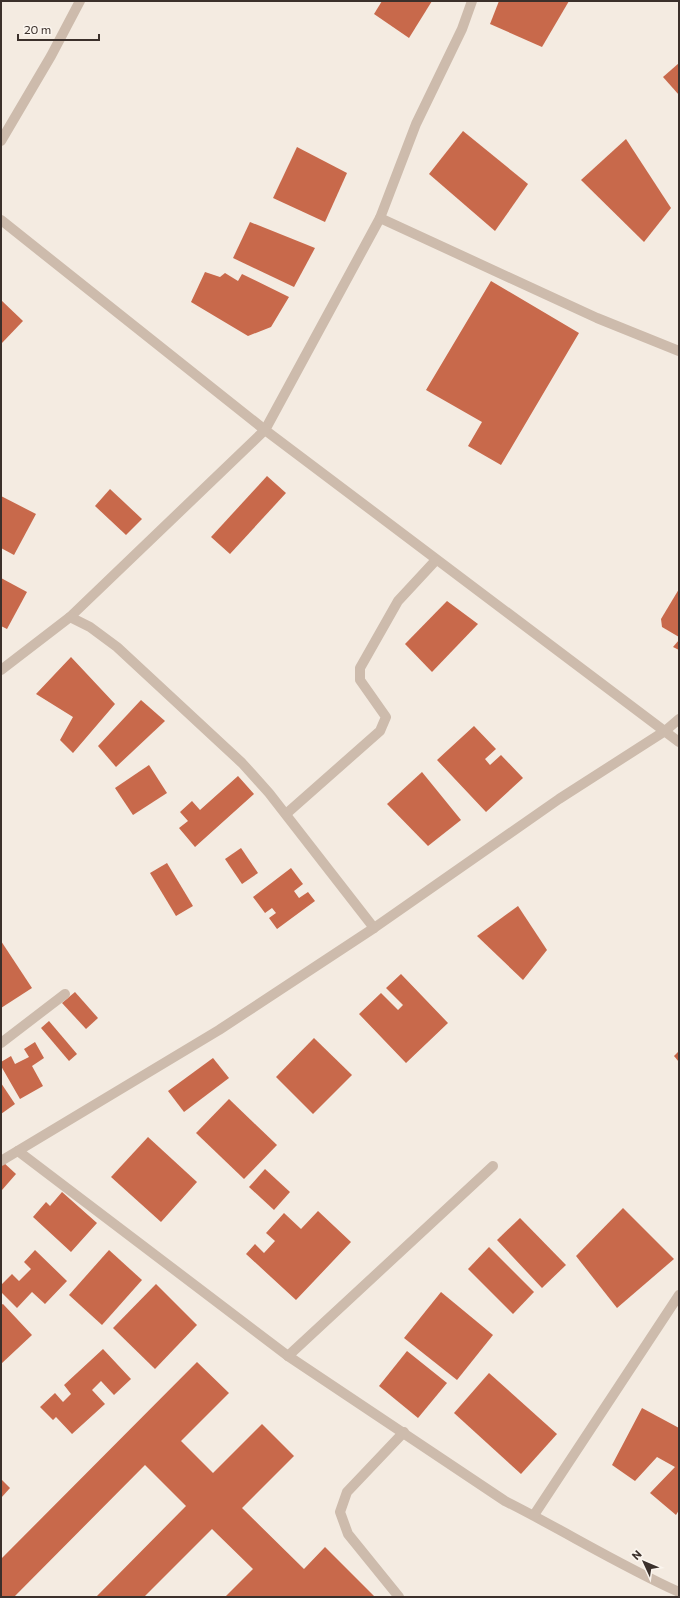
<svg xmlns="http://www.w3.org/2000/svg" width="680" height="1598" font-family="Commissioner,sans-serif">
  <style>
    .building { fill: #c8694b }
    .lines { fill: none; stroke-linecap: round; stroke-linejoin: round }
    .service { stroke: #cdbbac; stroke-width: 10 }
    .minor { stroke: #cdbbac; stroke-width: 10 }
  </style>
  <rect width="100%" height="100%" fill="#f4ebe1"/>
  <!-- building -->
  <g class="building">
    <path d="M382,1h50l-23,37 -35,-24z"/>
    <path d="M499,1h70l-27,46 -52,-23z"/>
    <path d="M679,63v32l-16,-18z"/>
    <path d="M463,131l65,53 -33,47 -66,-57z"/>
    <path d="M626,139l45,69 -27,34 -63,-62z"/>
    <path d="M297,147l50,26 -22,49 -52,-24z"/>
    <path d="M250,222l65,26 -21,39 -61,-29z"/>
    <path d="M205,272l15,5 5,-4 13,8 4,-7 47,23 -18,30 -23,9 -57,-34z"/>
    <path d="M491,281l88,52 -78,132 -33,-19 14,-24 -56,-32z"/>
    <path d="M1,300l22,21 -22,23z"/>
    <path d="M267,476l19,17 -56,61 -19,-17z"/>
    <path d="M110,489l32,30 -16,16 -31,-29z"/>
    <path d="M1,496l35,18 -22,41 -13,-7z"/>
    <path d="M1,578l26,14 -20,37 -6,-3z"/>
    <path d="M679,589v48l-17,-10 -1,-8z"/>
    <path d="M447,601l31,23 -46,48 -27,-28z"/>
    <path d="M679,640v10l-6,-3z"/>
    <path d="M71,657l44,47 -42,49 -13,-13 13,-23 -37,-23z"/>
    <path d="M141,700l24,21 -49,46 -18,-21z"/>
    <path d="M474,726l22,23 -11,10 5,6 11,-10 22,23 -37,34 -49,-52z"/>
    <path d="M149,765l18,28 -34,22 -18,-27z"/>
    <path d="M422,772l39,48 -33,26 -41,-42z"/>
    <path d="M238,776l16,18 -59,53 -16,-19 9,-7 -8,-9 12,-11 8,9z"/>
    <path d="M241,848l17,25 -16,11 -17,-25z"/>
    <path d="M167,863l26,43 -17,10 -26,-43z"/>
    <path d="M291,868l12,16 -9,7 5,7 9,-6 7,9 -38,28 -8,-11 7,-5 -4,-5 -7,5 -12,-16z"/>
    <path d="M518,906l29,44 -24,30 -46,-44z"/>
    <path d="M1,941l31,47 -31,20z"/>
    <path d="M401,974l47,49 -42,40 -47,-49 22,-21 17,17 5,-5 -17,-17z"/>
    <path d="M75,992l23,26 -12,11 -24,-26z"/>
    <path d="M49,1021l28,33 -8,7 -28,-33z"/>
    <path d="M314,1038l38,37 -39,39 -37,-37z"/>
    <path d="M35,1042l9,16 -12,8 11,20 -23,13 -19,-33v-4l10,-6 4,8 14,-7 -5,-8z"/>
    <path d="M679,1051v11l-5,-6z"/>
    <path d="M213,1058l16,20 -45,34 -16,-21z"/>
    <path d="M1,1083l14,21 -14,10z"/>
    <path d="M229,1099l48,46 -33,34 -48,-46z"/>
    <path d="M148,1137l49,45 -36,40 -50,-45z"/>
    <path d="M3,1162l13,12 -14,16 -1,-1v-25z"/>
    <path d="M265,1169l25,23 -16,18 -25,-23z"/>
    <path d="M62,1192l35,31 -26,29 -38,-35 13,-15 4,4z"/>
    <path d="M623,1208l51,51 -57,49 -41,-52z"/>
    <path d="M318,1211l33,31 -55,58 -50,-46 9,-10 9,9 11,-12 -9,-8 18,-20 17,16z"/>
    <path d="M520,1218l46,47 -24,23 -45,-48z"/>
    <path d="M489,1247l45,45 -21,22 -45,-45z"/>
    <path d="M35,1250l32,31 -22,23 -13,-12 -15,16 -16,-16v-7l11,-11 7,7 12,-12 -7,-7z"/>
    <path d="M109,1250l33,30 -40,45 -33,-30z"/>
    <path d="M156,1284l41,41 -42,44 -42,-41z"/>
    <path d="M441,1292l52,43 -36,45 -53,-42z"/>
    <path d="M3,1304l29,31 -31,29v-59z"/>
    <path d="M103,1349l28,30 -17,16 -13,-14 -9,9 13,14 -33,30 -16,-17 -3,3 -13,-13 15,-14 8,9 8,-8 -7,-9z"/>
    <path d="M407,1351l40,32 -29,35 -39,-32z"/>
    <path d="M197,1362l32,31 -48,48 32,32 49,-49 32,32 -52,52 62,61 21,-22 50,50h-150l28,-28 -41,-40 -68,68h-48l90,-91 -41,-41 -131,132h-13v-38z"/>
    <path d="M489,1373l68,61 -36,40 -67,-61z"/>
    <path d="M642,1408l37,20v82l-3,5 -26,-22 25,-26 -18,-10 -22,24 -23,-16z"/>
    <path d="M1,1479l9,9 -9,10z"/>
  </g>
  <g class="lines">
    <!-- service -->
    <path class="service" d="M399,1597l-51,-63 -8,-22 7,-20 57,-60"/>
    <!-- minor -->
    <g class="minor">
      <path d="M472,1l-10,28 -46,95 -36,94 -115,212 414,312"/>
      <path d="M1,141l50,-85 29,-55"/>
      <path d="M380,218l217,100 82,33"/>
      <path d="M1,220l264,210 -195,187 -69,53"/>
      <path d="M70,617l20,10 27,20 125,116 27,30 105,135"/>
      <path d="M286,814l94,-83 6,-14 -26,-37v-12l38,-67 38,-41"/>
      <path d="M1,1043l64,-49"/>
      <path d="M18,1151l270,205 217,145c58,29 114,64 174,91"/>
      <path d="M1,1161l218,-131 155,-102 185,-129 106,-68 14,-12"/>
      <path d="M288,1356l205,-190"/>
      <path d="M534,1515l145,-220"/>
    </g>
  </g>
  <!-- border -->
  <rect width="680" height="1598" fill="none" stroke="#3b302b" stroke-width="4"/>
  <!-- north arrow -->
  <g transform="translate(644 1562) rotate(314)" stroke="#fbf5ee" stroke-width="3" paint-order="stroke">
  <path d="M0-3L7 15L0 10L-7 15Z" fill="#3b302b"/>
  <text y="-6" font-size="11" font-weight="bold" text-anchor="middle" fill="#3b302b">N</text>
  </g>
  <!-- scale -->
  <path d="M18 34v6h81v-6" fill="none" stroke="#3b302b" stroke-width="2"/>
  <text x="24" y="34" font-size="12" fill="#3b302b" stroke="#fbf5ee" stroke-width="3" paint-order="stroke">20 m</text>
</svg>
